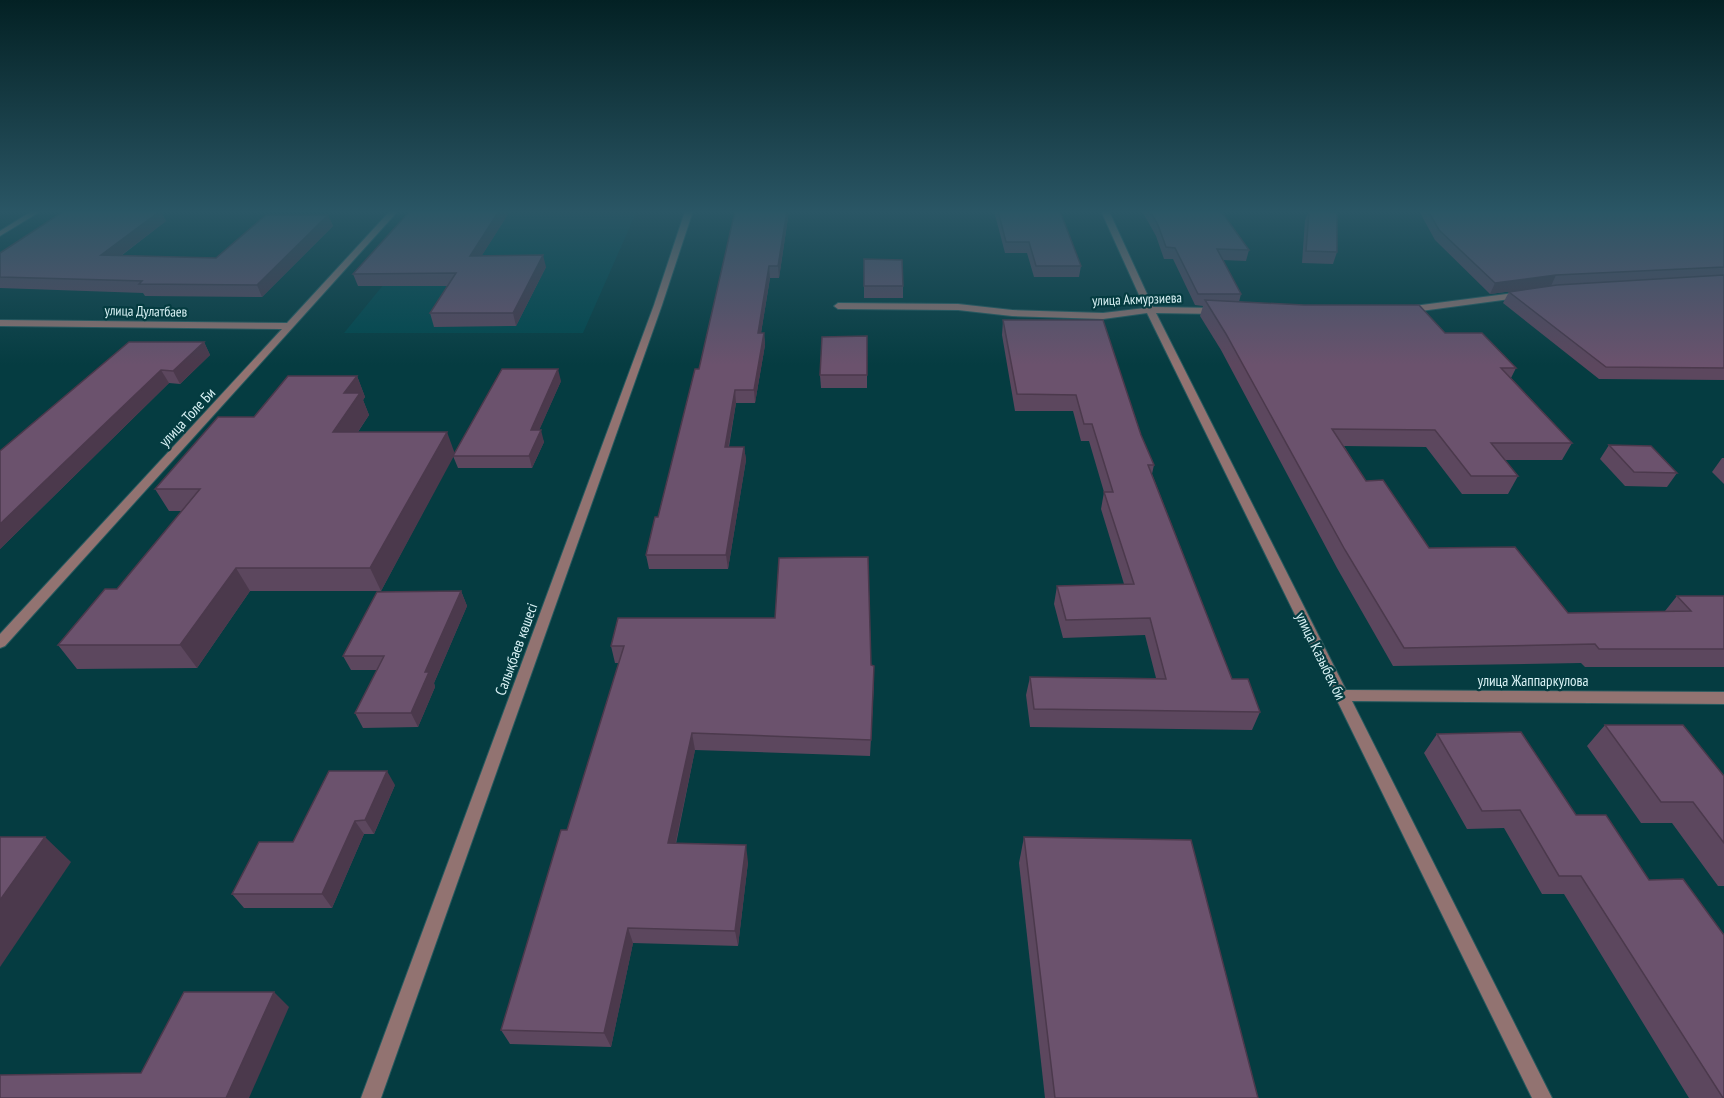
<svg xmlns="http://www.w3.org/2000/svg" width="1724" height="1098" font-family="'PT Sans Narrow',sans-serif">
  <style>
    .built { fill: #00474d }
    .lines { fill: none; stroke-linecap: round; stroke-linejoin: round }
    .minor-casing { stroke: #27595e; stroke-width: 2 }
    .minor { fill: #927371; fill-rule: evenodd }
    .wall { fill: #5c475e }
    .shaded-wall { fill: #4b394c }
    .building { fill: #6b526d; stroke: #4b394c; stroke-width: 1.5 }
    .labels { text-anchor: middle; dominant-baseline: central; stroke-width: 4.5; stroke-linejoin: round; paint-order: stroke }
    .far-street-label { font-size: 14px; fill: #d9f2f5; stroke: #053c41 }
    .street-label { font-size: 15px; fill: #d9f2f5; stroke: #053c41 }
  </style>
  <rect width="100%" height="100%" fill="#053c41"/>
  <!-- built -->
  <path class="built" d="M442,213h194l-53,120h-239z"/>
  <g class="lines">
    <defs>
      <g id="minor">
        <path d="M32,211h9l-41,25v-5z"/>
        <path d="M390,211h8l-393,435 -5,2v-14l282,-305 -282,-3v-6l287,3z"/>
        <path d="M685,211h8l-31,94 -281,793h-20l293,-793z"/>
        <path d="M1101,211h8l44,96 64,1 4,3 -4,3 -61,-1 190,377 378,2v12l-372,-3 200,397h-20l-385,-785 -44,6 -91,-3 -54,-6 -120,-1 -4,-3 4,-3 120,1 54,6 91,3 42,-5z"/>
        <path d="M1522,292l4,3 -1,2 -119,16 -4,-3 4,-3z"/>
      </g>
    </defs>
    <!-- minor casing -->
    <use href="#minor" class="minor-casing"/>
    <!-- minor -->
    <use href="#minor" class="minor"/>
  </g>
  <!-- wall -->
  <g class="wall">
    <path d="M510,211l-28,44 64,12 -30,59 -82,1 -4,-14 18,-27h-90l-5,-12z"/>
    <path d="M735,211h54l-10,67h-9l-9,55h3l1,12 -10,58h-19l-7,44h15l2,13 -18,109h-79l-3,-14 12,-38 41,-148z"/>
    <path d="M994,211h66l21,55 -2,11h-45l-7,-24h-22z"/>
    <path d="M1142,211h79l28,39 -3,11 -23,-1 18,34 -2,8 206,31 71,35 -5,10 61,65 -10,17h-57l13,16 -10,18h-46l-36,-47 -82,-1 22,35 63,67 139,65 97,-2 12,-15h47v71h-139l-4,-4 -188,3 -56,-98 -116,-218 -21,-34 3,-10 -8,-1 -22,-46h-9l-8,-23z"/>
    <path d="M1309,211h15l13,41 -4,12 -31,-1 3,-43z"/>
    <path d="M1419,211h305v169l-125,-1 -96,-76 6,-11 48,-7 -67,9 -55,-54z"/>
    <path d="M328,215l5,11 -71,71 -117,-1 -2,-3 -143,-5v-35l166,-32 -45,35 95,2z"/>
    <path d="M864,259l39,27v12h-39z"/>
    <path d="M1003,320l138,115 13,30 -2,9 80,205 28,33 -8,18 -222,-3 -4,-32 4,-18 126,1 -11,-43 -82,3 -9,-34 3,-18 67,-2 -23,-75 3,-17 -15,-51h-8l-8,-30h-58l-13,-76z"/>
    <path d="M867,336v52h-46l-1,-13z"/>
    <path d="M204,342l6,13 -30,29 -11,-1 -169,166v-98z"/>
    <path d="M357,376l8,21 -2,3 6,15 -11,17 97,22 106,-73 -22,49 5,12 -12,26h-74l-5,-12 -72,135h-131l-53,77 -120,1 -19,-24 59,-56 65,-78h-13l-14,-22 99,-72z"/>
    <path d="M1609,445l68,28 -10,14 -42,-1 -25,-27z"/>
    <path d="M1722,458h2v26l-12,-12z"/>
    <path d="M461,591l6,15 -33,77 1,4 -17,40 -55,1 -8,-15 22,-43h-26l-8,-14z"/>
    <path d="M618,618l253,47 3,18 -4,73 -175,-6 -19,94 72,18 -10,84 -105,-3 -22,104 -101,-3 -9,-14 66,-200 52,-167h-4l-4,-17z"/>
    <path d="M1605,725l119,51v110h-6l-46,-63h-31l-54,-77z"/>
    <path d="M1437,734l139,81 73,65 75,218h-35l-125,-204h-22l-38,-66 -37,1 -43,-76z"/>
    <path d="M395,785l-21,49h-10l-32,74h-88l-12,-14 61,-52z"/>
    <path d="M1024,837l234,261h-213l-26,-235z"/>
  </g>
  <!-- shaded-wall -->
  <g class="shaded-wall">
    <path d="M160,211h1l5,10 -59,45 -6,-11z"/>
    <path d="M499,211h11l-36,57 -4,-12z"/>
    <path d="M787,211h2l-10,67 -1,-12z"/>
    <path d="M328,215l5,11 -71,71 -5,-12z"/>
    <path d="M543,255l3,12 -30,59 -3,-13z"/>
    <path d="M769,266l1,12 -11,67 -1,-12z"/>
    <path d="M1556,275l-5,11 -61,8 5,-11z"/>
    <path d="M764,333l1,12 -10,58 -1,-13z"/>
    <path d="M204,342l6,13 -30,29 -7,-13z"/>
    <path d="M558,369l3,12 -27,61 -3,-12z"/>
    <path d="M161,370l8,13 -169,166v-25z"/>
    <path d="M357,376l8,21 -2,3 6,15 -26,39 -10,-22 11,-39z"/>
    <path d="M735,390l1,13 -10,57 -1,-13z"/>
    <path d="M541,430l3,12 -12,26 -3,-12z"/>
    <path d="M447,432l8,22 -74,137 -11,-23z"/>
    <path d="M744,447l2,13 -18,109 -2,-14z"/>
    <path d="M236,568l14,23 -53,77 -17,-23z"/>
    <path d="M461,591l6,15 -33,77 1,4 -17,40 -7,-14 14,-41z"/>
    <path d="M692,733l3,17 -23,110 -4,-17z"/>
    <path d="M387,771l8,14 -21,49 -9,-14z"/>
    <path d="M355,821l9,13 -32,74 -10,-14z"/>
    <path d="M45,837l26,25 -71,105v-67z"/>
    <path d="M746,845l2,17 -10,84 -3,-15z"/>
    <path d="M628,928l5,15 -22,104 -7,-14z"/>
    <path d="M274,992l15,15 -40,91h-23z"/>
  </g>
  <!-- building -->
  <g class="building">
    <path d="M64,211h96l-59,44 115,3 50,-43h62l-71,70 -118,-1 3,-3 -142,-4v-24z"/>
    <path d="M410,211h89l-29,45 73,-1 -30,58h-83l26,-40 -103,1z"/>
    <path d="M735,211h52l-9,55h-9l-11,67h6l-10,57h-19l-10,57h19l-18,108h-80l9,-38h3l37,-148h4z"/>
    <path d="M998,211h62l21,55h-45l-7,-24h-23z"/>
    <path d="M1150,211h71l28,39 -32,-1 24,45h-43l-23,-46 -9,-1 -8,-22z"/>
    <path d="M1309,211h15l13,2v39l-31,-1z"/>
    <path d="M1428,211h296v56l-168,8 -61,8 -56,-53z"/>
    <path d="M864,259l38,1 1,26h-39z"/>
    <path d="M1724,275v93l-118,-1 -97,-75 48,-7z"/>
    <path d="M1205,300l99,5h115l26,28h37l34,35h-15l71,75h-81l27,33h-47l-36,-46 -103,-1 34,52 17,-1 46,68 86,-1 53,66 123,-2 -14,-15h47v53h-125l-4,-5 -191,4 -59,-98 -119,-216z"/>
    <path d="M1003,320h100l38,115 13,30h-6l84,214h16l12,33 -226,-3 -4,-32 136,2 -16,-61 -84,2 -9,-34 77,-2 -30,-92h9l-21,-68h-8l-8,-29 -59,-1z"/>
    <path d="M867,336v39h-47l2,-38z"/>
    <path d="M129,342h75l-31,29 -12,-1 -161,154v-73z"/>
    <path d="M502,369h56l-27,61h10l-12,26h-76z"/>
    <path d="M288,376h69l-13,17h16l-27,39h114l-77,136h-134l-56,77h-122l47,-56h12l83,-100h-45l63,-72h36z"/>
    <path d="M1609,445l42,1 26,27 -43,-1z"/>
    <path d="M868,557l3,108 3,1 -3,74 -179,-7 -24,110 78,2 -11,86 -107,-3 -24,105 -103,-3 60,-200h6l57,-184h-13l7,-28h157l4,-60z"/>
    <path d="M461,591l-36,81h4l-18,41h-56l29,-57h-41l34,-64z"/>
    <path d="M1605,725h78l41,51v67l-31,-41h-32z"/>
    <path d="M1521,732l55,83h30l43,65 34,-1 41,56v163h-1l-142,-222h-22l-39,-66 -38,1 -45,-77z"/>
    <path d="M329,771h58l-22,49 -10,1 -33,73h-90l27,-52h34z"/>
    <path d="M0,837h45l-45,63z"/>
    <path d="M1024,837l167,3 67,258h-203z"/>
    <path d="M184,992h90l-48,106h-226v-23l141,-2z"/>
  </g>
  <!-- sky -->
  <linearGradient id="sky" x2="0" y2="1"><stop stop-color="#032124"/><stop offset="0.58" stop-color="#2a5665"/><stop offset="1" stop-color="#2a5665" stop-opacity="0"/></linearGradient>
  <rect width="1724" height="365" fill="url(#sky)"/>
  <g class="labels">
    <!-- far-street labels -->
    <g class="far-street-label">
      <text transform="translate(1137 299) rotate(-2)">улица Акмурзиева</text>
      <text transform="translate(146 311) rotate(1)">улица Дулатбаев</text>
    </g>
    <!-- street labels -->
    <g class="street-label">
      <text transform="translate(187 417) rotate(-47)">улица Толе Би</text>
      <text transform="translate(516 649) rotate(-70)">Салықбаев көшесі</text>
      <text transform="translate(1321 656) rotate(64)">улица Казыбек би</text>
      <text x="1533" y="680">улица Жаппаркулова</text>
    </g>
  </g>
</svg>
